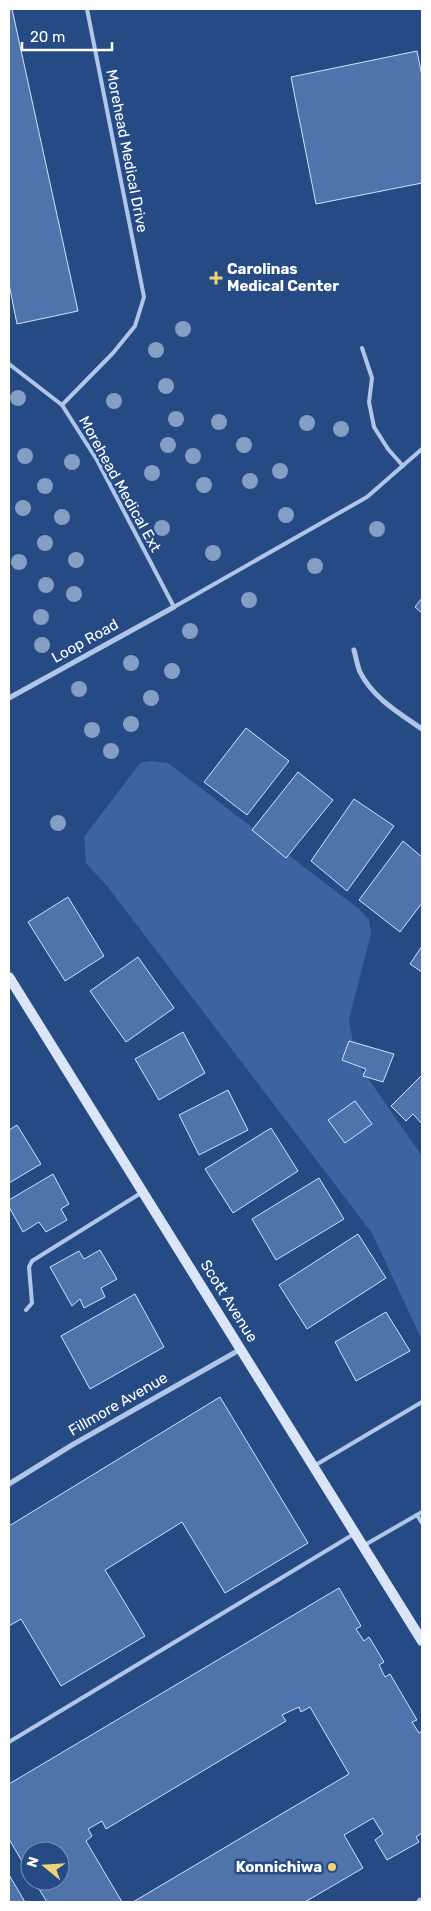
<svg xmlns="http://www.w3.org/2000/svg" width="431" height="1911" font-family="Rubik,sans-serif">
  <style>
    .green { fill: #3b64a0 }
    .building { fill: #4f74ab; stroke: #d3e1f6 }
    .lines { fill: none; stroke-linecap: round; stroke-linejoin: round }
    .service { stroke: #b0c6e7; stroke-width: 4 }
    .minor { stroke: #b0c6e7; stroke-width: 5 }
    .tertiary { stroke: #b0c6e7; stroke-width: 9 }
    .secondary { stroke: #dae5f7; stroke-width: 10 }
    .tree { fill: #859ec3 }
    .poi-dot { fill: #f0d275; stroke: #264b84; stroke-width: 2 }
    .labels { text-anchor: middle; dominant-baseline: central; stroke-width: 5; stroke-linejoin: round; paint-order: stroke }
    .street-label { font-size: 15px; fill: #fff; stroke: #264b84 }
    .poi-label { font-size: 15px; font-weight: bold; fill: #fff; stroke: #264b84; text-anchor: start }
  </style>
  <rect width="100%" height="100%" fill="#264b84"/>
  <!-- green -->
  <path class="green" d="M150,761l18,2 191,146 10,11 2,14 -22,85 7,42 66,95v184l-50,-107 -265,-347 -21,-23 -2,-26 56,-74z"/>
  <!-- building -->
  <g class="building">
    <path d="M9,9h3l66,302 -61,13 -8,-40z"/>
    <path d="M417,51l5,25v107l-106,21 -25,-127z"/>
    <path d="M422,598v15l-7,-6z"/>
    <path d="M246,728l43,33 -42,54 -43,-33z"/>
    <path d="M298,772l35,28 -47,58 -34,-28z"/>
    <path d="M354,799l40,27 -47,65 -36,-30z"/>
    <path d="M403,841l19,16v46l-22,29 -41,-32z"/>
    <path d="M68,897l36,59 -39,25 -37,-59z"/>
    <path d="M422,946v26l-12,-8z"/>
    <path d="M138,957l36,51 -48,34 -36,-51z"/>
    <path d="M183,1032l22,41 -46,27 -24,-41z"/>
    <path d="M349,1041l45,13 -11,28 -20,-6 3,-7 -24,-9z"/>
    <path d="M422,1075v49l-9,-10 -7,7 -15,-15z"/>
    <path d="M228,1090l20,40 -49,25 -20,-40z"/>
    <path d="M355,1101l17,23 -27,19 -17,-23z"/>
    <path d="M17,1125l24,39 -32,19v-53z"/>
    <path d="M271,1128l27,43 -65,42 -28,-44z"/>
    <path d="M53,1174l16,30 -8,5 6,11 -21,12 -7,-10 -16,10 -14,-25v-7z"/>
    <path d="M319,1178l25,41 -68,41 -24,-41z"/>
    <path d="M358,1234l28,44 -79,51 -28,-44z"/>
    <path d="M100,1250l17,29 -16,9 4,9 -21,11 -4,-9 -8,7 -22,-39 29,-16 5,8z"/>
    <path d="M135,1294l29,53 -74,42 -29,-53z"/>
    <path d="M386,1312l24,39 -54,30 -21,-39z"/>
    <path d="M220,1397l88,146 -83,50 -43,-71 -77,48 40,66 -84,50 -40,-67 -12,7v-100z"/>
    <path d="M339,1588l22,38 -5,3 8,12 5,-4 15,25 -5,3 6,12 5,-3 27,46 -5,2 7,11 3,-2v102l-6,4 3,5 -32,18 -12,-20 8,-6 -10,-16 -29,17 19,33 -58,34h-172l216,-128 -39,-67 -9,5 -2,-5 -17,8 4,6 -180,108 -4,-8 -14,8 4,7 -6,5 36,61h-75l-13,-21h26v-30h-30v24l-21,-36v-55z"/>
    <path d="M9,1875l16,27h-16z"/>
  </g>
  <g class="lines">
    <!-- service -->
    <g class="service">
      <path d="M362,348l10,30 -3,24 5,25 14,22 15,17"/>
      <path d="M9,364l53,41 35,55 77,147 193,-110 55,-48"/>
      <path d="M62,405l51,-52 22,-27 9,-29 -57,-288"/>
      <path d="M26,1310l6,-7 -3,-36 3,-6 109,-68"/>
      <path d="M314,1466l108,-64"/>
      <path d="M417,1515l5,8"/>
      <path d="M363,1546l59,-34"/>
      <path d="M9,1742l345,-208"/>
    </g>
    <!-- minor -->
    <g class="minor">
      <path d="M354,650c2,7 3,15 6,22 13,26 39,41 62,57"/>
      <path d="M9,698l165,-91"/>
      <path d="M9,1484l63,-39 169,-96"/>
    </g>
    <!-- tertiary -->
    <path class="tertiary" d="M421,1902h1"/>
    <!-- secondary -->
    <path class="secondary" d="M9,977l413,664"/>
  </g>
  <!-- trees -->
  <g class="tree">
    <circle cx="183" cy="329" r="8"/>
    <circle cx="156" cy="350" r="8"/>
    <circle cx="166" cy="386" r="8"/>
    <circle cx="18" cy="398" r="8"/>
    <circle cx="114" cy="401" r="8"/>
    <circle cx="176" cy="419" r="8"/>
    <circle cx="219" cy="422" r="8"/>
    <circle cx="307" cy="423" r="8"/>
    <circle cx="341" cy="429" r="8"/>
    <circle cx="168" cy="445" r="8"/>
    <circle cx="244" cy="445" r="8"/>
    <circle cx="25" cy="456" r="8"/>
    <circle cx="193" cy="456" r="8"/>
    <circle cx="72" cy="462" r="8"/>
    <circle cx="280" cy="471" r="8"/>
    <circle cx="152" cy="473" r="8"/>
    <circle cx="250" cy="481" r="8"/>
    <circle cx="204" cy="485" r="8"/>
    <circle cx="45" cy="486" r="8"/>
    <circle cx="23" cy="508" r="8"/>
    <circle cx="286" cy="515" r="8"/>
    <circle cx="62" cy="517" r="8"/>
    <circle cx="162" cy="528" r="8"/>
    <circle cx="377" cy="529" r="8"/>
    <circle cx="45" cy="543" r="8"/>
    <circle cx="213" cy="553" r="8"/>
    <circle cx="76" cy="560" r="8"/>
    <circle cx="19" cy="562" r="8"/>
    <circle cx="315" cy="566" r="8"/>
    <circle cx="46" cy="585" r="8"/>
    <circle cx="74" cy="594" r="8"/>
    <circle cx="249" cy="600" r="8"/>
    <circle cx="41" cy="617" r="8"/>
    <circle cx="190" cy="631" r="8"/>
    <circle cx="42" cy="645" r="8"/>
    <circle cx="131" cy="663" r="8"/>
    <circle cx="172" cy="671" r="8"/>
    <circle cx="79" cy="689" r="8"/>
    <circle cx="151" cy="698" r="8"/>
    <circle cx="131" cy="724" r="8"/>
    <circle cx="92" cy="730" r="8"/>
    <circle cx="111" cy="751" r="8"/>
    <circle cx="58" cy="823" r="8"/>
  </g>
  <!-- markers -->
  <g class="poi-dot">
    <path d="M213.5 270.5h5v5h5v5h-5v5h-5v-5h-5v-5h5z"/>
    <circle cx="332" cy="1867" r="5"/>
  </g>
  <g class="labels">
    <!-- street labels -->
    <g class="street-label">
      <text transform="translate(127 151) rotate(79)">Morehead Medical Drive</text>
      <text transform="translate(120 484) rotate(61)">Morehead Medical Ext</text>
      <text transform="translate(85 641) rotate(-29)">Loop Road</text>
      <text transform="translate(229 1301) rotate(58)">Scott Avenue</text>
      <text transform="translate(118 1404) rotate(-30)">Fillmore Avenue</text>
    </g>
    <!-- poi labels -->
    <g class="poi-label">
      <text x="227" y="269">Carolinas<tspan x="227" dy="17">Medical Center</tspan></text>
      <text x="322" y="1867" text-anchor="end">Konnichiwa</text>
    </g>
  </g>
  <!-- border -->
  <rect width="431" height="1911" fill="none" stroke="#ffffff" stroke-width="20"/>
  <!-- north arrow -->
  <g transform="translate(45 1866) rotate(288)"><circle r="24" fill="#264b84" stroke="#7d93b5"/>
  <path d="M0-4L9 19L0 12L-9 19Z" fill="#f0d275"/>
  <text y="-8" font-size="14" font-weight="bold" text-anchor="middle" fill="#ffffff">N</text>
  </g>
  <!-- scale -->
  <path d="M22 42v8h90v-8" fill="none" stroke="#ffffff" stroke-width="2.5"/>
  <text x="30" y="42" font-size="15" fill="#ffffff" stroke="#264b84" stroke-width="4" paint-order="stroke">20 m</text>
</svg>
